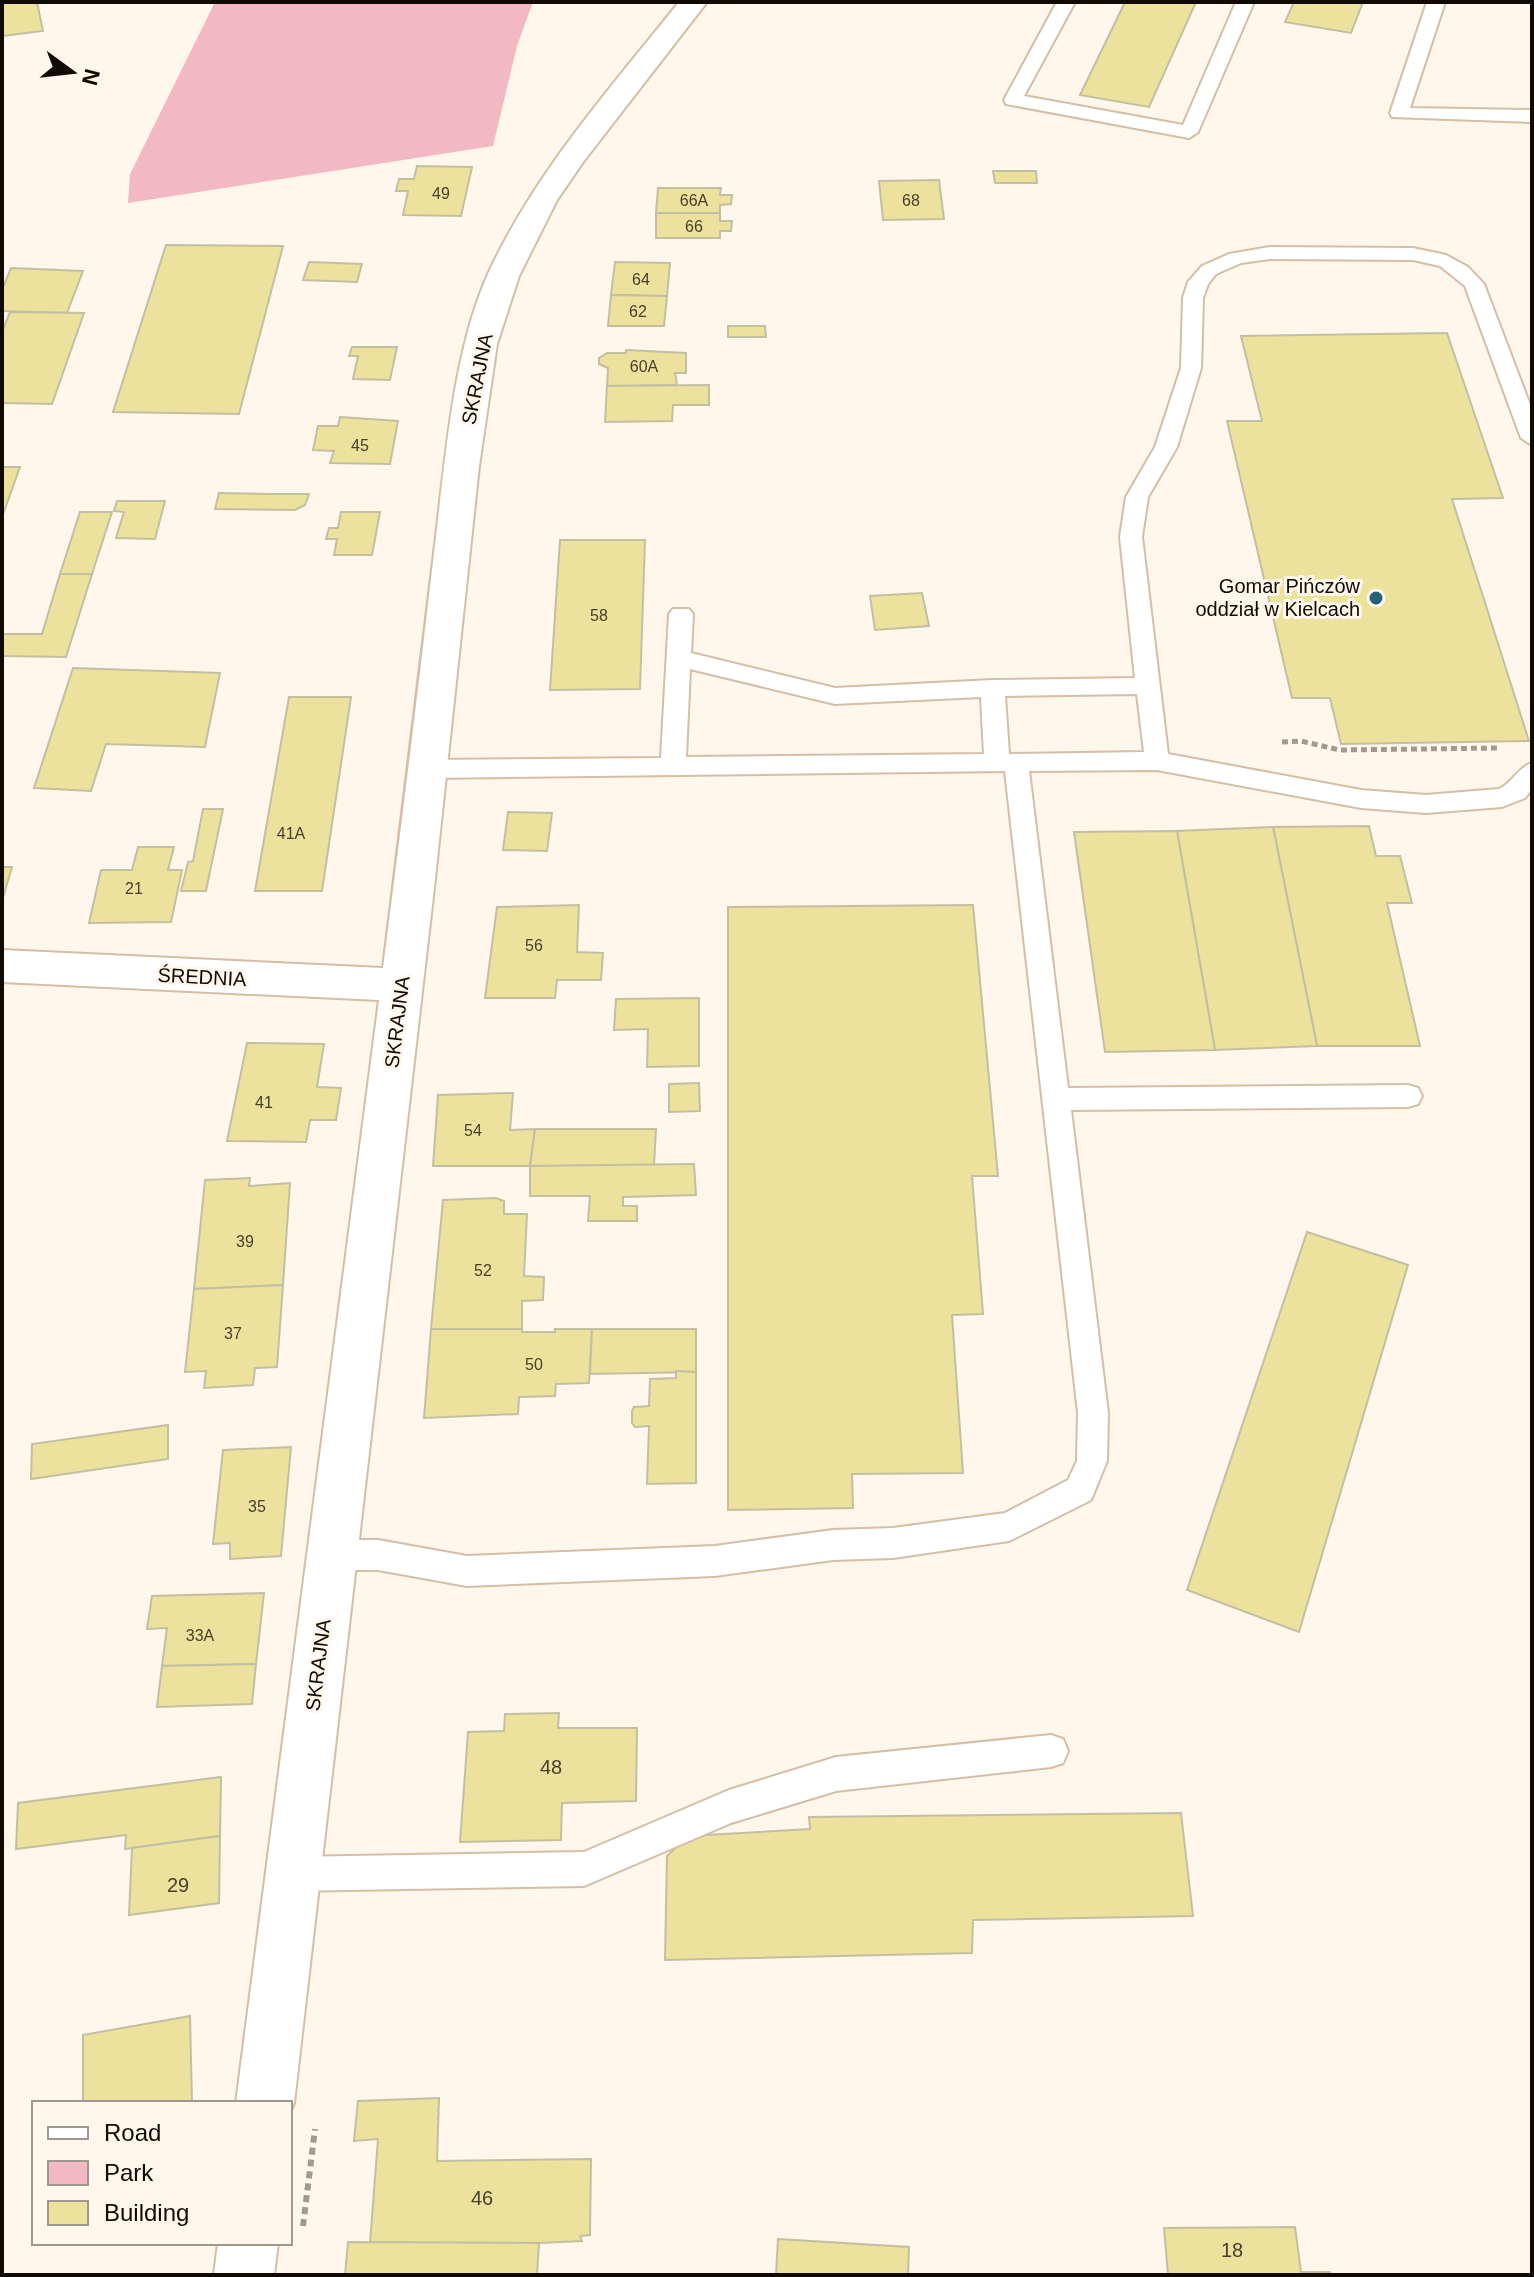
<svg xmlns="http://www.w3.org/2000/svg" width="1534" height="2277" font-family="Arial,sans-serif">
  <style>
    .green { fill: #f3b9c2 }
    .building { fill: #ece29e; stroke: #c3bfa1; stroke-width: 2 }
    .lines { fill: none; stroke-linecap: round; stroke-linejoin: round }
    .service-casing { stroke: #d4bea6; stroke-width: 4 }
    .minor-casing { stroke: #d4bea6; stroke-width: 4 }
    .path-far1 { stroke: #a29a91; stroke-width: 5; stroke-dasharray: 6 4; stroke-linecap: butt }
    .path { stroke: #a29a91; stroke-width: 6; stroke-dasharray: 7 5; stroke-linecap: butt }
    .service { fill: #fff; fill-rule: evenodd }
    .minor { fill: #fff; fill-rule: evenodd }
    .poi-dot { fill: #236278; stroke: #fff6ec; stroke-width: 3 }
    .labels { text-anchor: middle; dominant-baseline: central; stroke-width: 6; stroke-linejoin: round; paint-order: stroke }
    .number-label { font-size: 16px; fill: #48402a }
    .street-label { font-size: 20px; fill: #110a03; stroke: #fff6ec }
    .poi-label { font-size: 20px; fill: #110a03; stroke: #fff6ec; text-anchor: end }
    .near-number-label { font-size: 20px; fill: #48402a }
  </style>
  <rect width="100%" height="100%" fill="#fff6ec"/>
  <!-- green -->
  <path class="green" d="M215,2h318l-16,44 -24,100 -365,57 2,-29z"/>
  <!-- building -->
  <g class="building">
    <path d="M2,2h35l6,29 -41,5z"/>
    <path d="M1125,2h71l-47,105 -69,-12z"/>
    <path d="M1294,2h69l-12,31 -66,-11z"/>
    <path d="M417,166l55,1 -11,49 -58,-1 5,-24h-12l3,-12h15z"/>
    <path d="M993,171h43l1,12h-42z"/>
    <path d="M939,180l5,39 -61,1 -4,-39z"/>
    <path d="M658,188h63l-1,7h12l-1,9 -11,1v8h-64z"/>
    <path d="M656,213h64v8h12l-1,10h-11v7h-64z"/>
    <path d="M166,245l117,1 -44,168 -126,-2z"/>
    <path d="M309,262l53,2 -5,18 -54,-2z"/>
    <path d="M615,262l55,1 -3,33 -56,-1z"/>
    <path d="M11,268l72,3 -16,42 -65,-2v-21z"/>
    <path d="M611,295l56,1 -3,30h-56z"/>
    <path d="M10,312l74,1 -32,91 -50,-1v-71z"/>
    <path d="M728,326h37l1,11h-38z"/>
    <path d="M1447,333l56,165 -51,1 77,242 -188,3 -11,-46h-38l-65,-277h35l-21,-85z"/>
    <path d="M352,347h45l-7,33 -37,-1 5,-23h-9z"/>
    <path d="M626,350l60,3v20h-11l2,12 -70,1 1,-18 -9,-4v-6l8,-5h19z"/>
    <path d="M709,385v20h-36l-1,16 -67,1 2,-36z"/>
    <path d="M340,417l58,4 -8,43 -60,-1 4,-12 -21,-1 5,-24h20z"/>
    <path d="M2,467h18l-18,50z"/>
    <path d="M219,493l52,1h38l-4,11 -10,5 -80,-1z"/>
    <path d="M117,501h48l-10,38 -39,-1 8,-26 -10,-1z"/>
    <path d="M80,512h32l-20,62h-32z"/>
    <path d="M341,512h39l-8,43h-38l3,-16h-11l3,-11h9z"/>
    <path d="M560,540h85l-5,149 -90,1z"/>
    <path d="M60,574h32l-26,83 -64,-1v-22h40z"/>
    <path d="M922,593l7,33 -54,4 -5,-34z"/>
    <path d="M73,668l147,5 -15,74 -99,-3 -15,47 -57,-3z"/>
    <path d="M289,697h62l-29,194h-67z"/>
    <path d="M203,809h20l-17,82h-25l7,-29 5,-1z"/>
    <path d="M508,812l44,1 -5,38 -44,-1z"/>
    <path d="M1369,826l7,30h24l12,47h-25l33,143h-103l-44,-219z"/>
    <path d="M1273,827l44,219 -102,4 -38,-219z"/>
    <path d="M1177,831l38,219 -110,2 -31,-220z"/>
    <path d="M138,847h36l-6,23h14l-11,52 -82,1 12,-53h31z"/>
    <path d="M2,867h10l-10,34z"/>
    <path d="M579,905l-2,47 26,1 -2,27h-44l-2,18h-70l12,-91z"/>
    <path d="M973,905l25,271h-26l11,138 -31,1 11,158 -111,1 1,34 -125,2v-603z"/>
    <path d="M699,998v68l-52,1 1,-38 -34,1 2,-31z"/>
    <path d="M247,1043l77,1 -7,43 24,1 -5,32h-26l-4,22 -79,-1z"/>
    <path d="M699,1083l1,28 -31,1v-28z"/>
    <path d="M513,1093l-3,37 25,-1 -5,37h-97l5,-71z"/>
    <path d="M535,1129h121l-2,36 -124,1z"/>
    <path d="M694,1164l2,31 -73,2v9h14v15h-49l2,-25h-60v-30z"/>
    <path d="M250,1178l-1,8 41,-3 -7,102 -89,4 11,-109z"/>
    <path d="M496,1198l8,3v13h23l-3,62 20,1 -1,23 -21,1v28h-91l12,-129z"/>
    <path d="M1307,1232l101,33 -109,367 -112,-42z"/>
    <path d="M283,1285l-6,82 -22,1 -2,17 -49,3 2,-17 -21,1 9,-83z"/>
    <path d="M431,1329h91v3h33v-3h37l-3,54 -33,1 -1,12 -36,1 -1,17 -94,4z"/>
    <path d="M592,1329h104v43l-106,2z"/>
    <path d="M676,1371l20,1v111l-49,1 2,-58 -14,1 -3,-4v-12l2,-4 15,-1 1,-27 26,-1z"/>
    <path d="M168,1425v34l-137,20 1,-35z"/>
    <path d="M291,1447l-10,109 -51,3v-16l-17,1 10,-94z"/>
    <path d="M264,1593l-8,71 -94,2 5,-38 -20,1 5,-33z"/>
    <path d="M256,1664l-4,40 -95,3 5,-41z"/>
    <path d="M559,1713l-1,15h79l-1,73 -74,2 -1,37 -101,2 8,-110 36,-1 1,-17z"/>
    <path d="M221,1777l-1,59 -95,13 1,-14 -110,14 2,-46z"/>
    <path d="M1181,1813l12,103 -220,4 -1,33 -307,7 2,-104 21,-20 122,-7 -1,-12z"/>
    <path d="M220,1836l-1,67 -90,12 3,-67z"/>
    <path d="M190,2016l2,87h-109v-68z"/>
    <path d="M439,2098l-2,63 154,-2 -1,76 -10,1 2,5 -43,2h-169l8,-104 -24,2 4,-40z"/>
    <path d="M1295,2227l6,45h29l1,3h-163l-4,-47z"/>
    <path d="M778,2239l131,8 -1,28h-132z"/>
    <path d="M348,2242l191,1 -2,32h-192z"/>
  </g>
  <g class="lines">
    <defs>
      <g id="service">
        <path d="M1057,2h18l-51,94 159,29 53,-123h18l-56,130 -9,6 -183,-34 -2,-4z"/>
        <path d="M1427,2h18l-35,106 122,2v12l-140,-5 -2,-4z"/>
        <path d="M1270,247l143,1 33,7 22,12 16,17 48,126v35l-11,-7 -56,-152 -25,-20 -27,-6 -143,-1 -29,4 -25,11 -8,10 -5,14 -2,70 -24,79 -29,50 -6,40 26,217 193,36 65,5 73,-6c14,-6 18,-21 33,-26v26l-7,9 -23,9 -76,6 -65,-5 -204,-38 -128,1 39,317 340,-3 10,3 4,8 -4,8 -10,3 -337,3 37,303 -1,48 -16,39 -82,41 -116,17 -60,2 -118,16 -248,10 -89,-16h-46l-11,-5 -5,-10 5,-10 11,-5h46l89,16 248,-10 118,-16 60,-2 112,-15 63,-33 9,-19 1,-48 -73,-642 -578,7 -9,-3 -3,-6 3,-6 9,-3 234,-2 8,-144 4,-5h16l4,5 -2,39 144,35 157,-8 143,-2 -15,-141 6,-40 29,-50 26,-79 2,-70 5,-16 14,-16 27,-12zM690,669l145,35 146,-7 3,57 -298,3zM1137,694l7,58 -135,2 -4,-58z"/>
        <path d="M1051,1735l12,4 5,12 -5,12 -12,4 -215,24 -105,32 -147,63 -293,5 -12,-5 -5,-12 5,-12 12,-5 293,-5 145,-62 107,-33z"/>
      </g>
      <g id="minor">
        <path d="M679,2h28l-124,160 -26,38 -38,76 -22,68 -18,122 -45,422 -140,1215 -4,10v-10h-54l143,-1103 -377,-18v-32l381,18c18,-139 35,-277 51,-415 11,-87 18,-199 54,-279 47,-102 122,-185 191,-272z"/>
        <path d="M218,2243h60l-4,32h-60z"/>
      </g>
    </defs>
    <!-- service casing -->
    <use href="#service" class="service-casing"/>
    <!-- minor casing -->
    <use href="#minor" class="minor-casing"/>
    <!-- path-far1 -->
    <path class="path-far1" d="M1282,742l19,-1 39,9 159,-2"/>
    <!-- path -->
    <path class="path" d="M303,2226l12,-97"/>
    <!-- service -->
    <use href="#service" class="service"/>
    <!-- minor -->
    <use href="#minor" class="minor"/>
  </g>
  <!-- markers -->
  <circle class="poi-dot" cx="1376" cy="598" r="8"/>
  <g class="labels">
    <!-- number labels -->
    <g class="number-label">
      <text x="441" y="193">49</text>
      <text x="694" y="200">66A</text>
      <text x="911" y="200">68</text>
      <text x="694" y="226">66</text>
      <text x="641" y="279">64</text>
      <text x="638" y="311">62</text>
      <text x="644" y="366">60A</text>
      <text x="360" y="445">45</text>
      <text x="599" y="615">58</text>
      <text x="291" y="833">41A</text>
      <text x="134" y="888">21</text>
      <text x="534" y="945">56</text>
      <text x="264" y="1102">41</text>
      <text x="473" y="1130">54</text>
      <text x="245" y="1241">39</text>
      <text x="483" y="1270">52</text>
      <text x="233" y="1333">37</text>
      <text x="534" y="1364">50</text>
      <text x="257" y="1506">35</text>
      <text x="200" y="1635">33A</text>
    </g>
    <!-- street labels -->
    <g class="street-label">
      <text transform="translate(477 379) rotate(-79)">SKRAJNA</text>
      <text transform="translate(202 977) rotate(3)">ŚREDNIA</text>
      <text transform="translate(397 1022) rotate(-83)">SKRAJNA</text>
      <text transform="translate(318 1665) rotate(-83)">SKRAJNA</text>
    </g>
    <!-- poi labels -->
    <g class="poi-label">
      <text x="1360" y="586">Gomar Pińczów<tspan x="1360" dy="23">oddział w Kielcach</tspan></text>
    </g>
    <!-- near-number labels -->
    <g class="near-number-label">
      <text x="551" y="1767">48</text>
      <text x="178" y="1885">29</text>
      <text x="482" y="2198">46</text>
      <text x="1232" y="2250">18</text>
    </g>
  </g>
  <!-- border -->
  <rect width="1534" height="2277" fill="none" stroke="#110a03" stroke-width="8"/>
  <!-- legend -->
  <rect x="32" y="2101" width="260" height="144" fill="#fff6ec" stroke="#a0988f" stroke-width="2"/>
  <rect x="48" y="2127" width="40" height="12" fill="#ffffff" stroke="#a0988f" stroke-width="2"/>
  <text x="104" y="2141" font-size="24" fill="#110a03">Road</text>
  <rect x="48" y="2161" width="40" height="24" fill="#f3b9c2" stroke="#a0988f" stroke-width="2"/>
  <text x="104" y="2181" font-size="24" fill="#110a03">Park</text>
  <rect x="48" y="2201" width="40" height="24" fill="#ece29e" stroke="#a0988f" stroke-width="2"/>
  <text x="104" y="2221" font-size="24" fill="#110a03">Building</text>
  <!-- north arrow -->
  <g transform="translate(72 72) rotate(105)" stroke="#fff6ec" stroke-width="6" paint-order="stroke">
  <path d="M0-6L14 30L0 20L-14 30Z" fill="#110a03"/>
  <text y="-12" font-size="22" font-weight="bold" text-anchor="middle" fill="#110a03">N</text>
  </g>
</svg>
